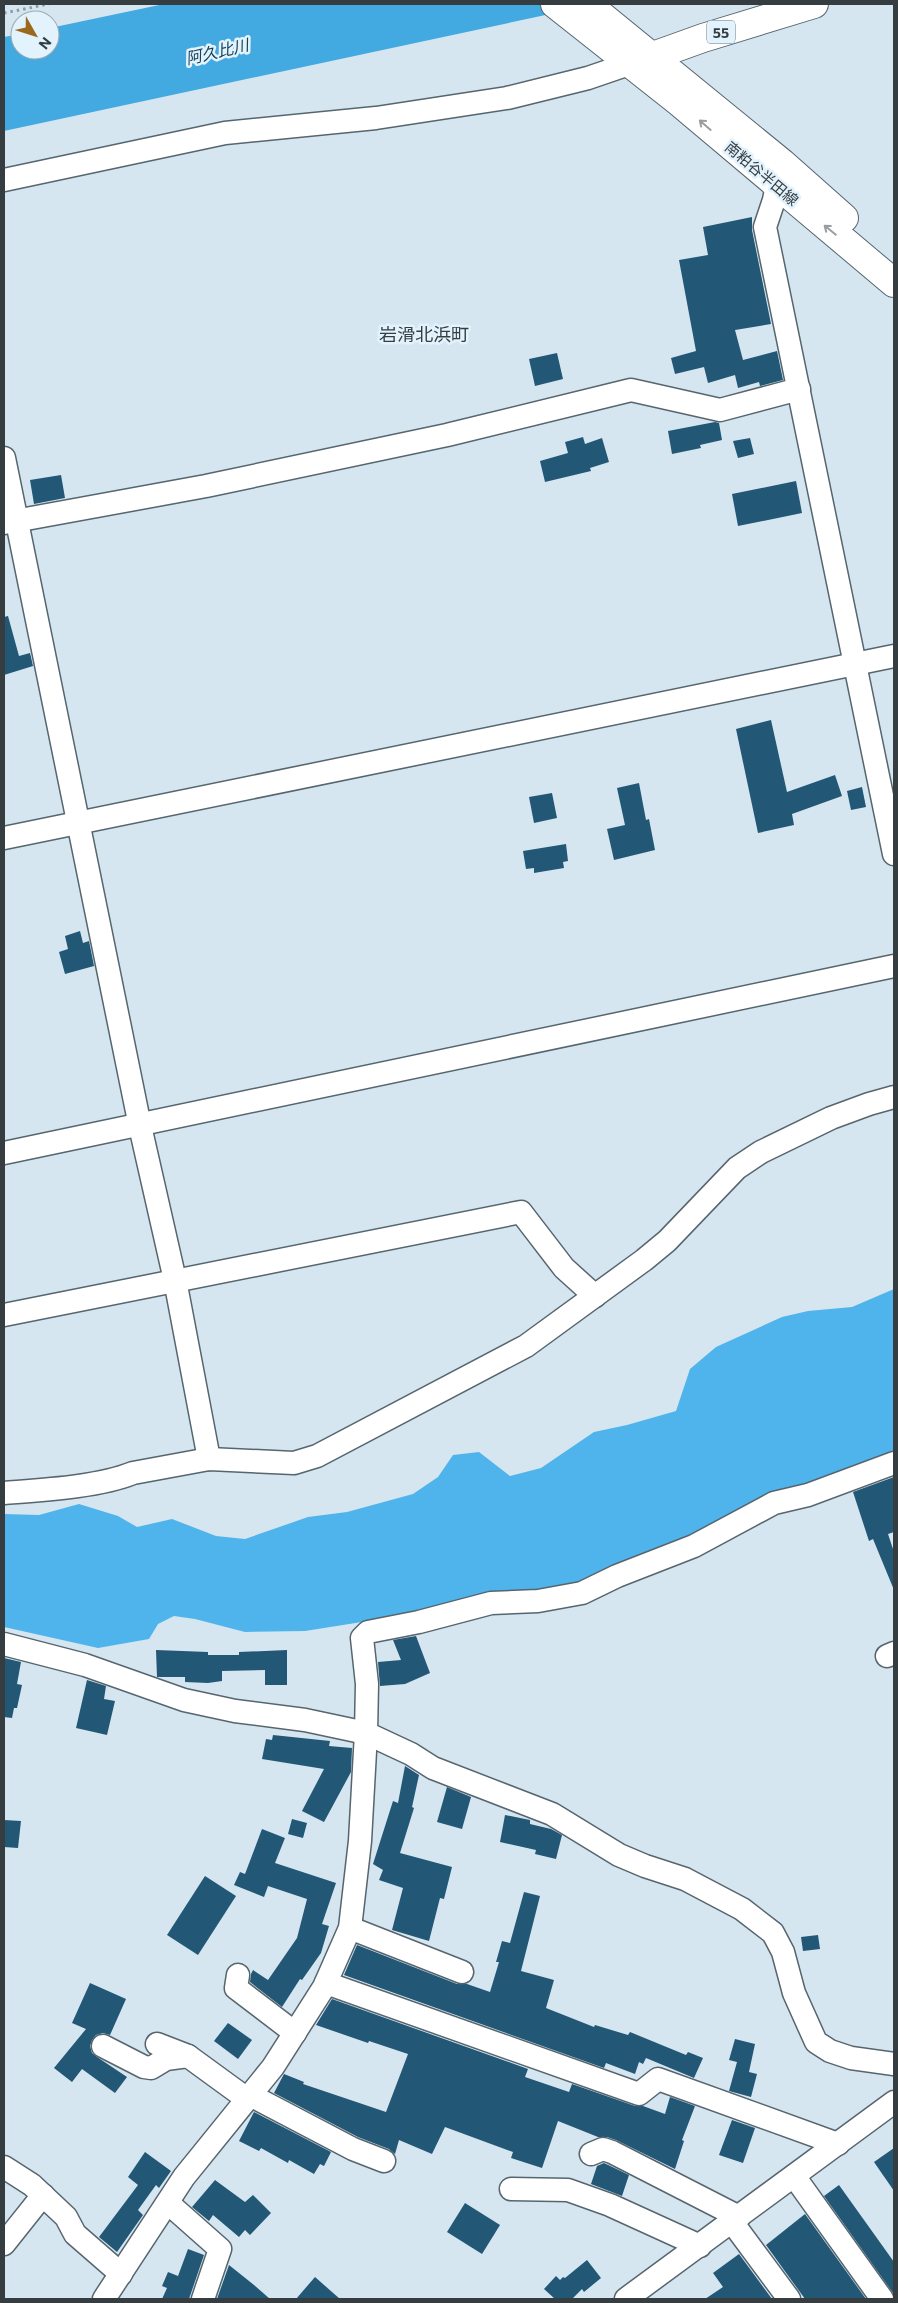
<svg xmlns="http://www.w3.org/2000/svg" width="898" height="2303" font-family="Commissioner,'Noto Sans JP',sans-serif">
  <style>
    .forest { fill: #4fb4ec }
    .water { fill: #43aae1 }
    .building { fill: #225775 }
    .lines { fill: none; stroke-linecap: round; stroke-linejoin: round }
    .minor-casing { stroke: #56656e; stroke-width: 25 }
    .major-casing { stroke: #56656e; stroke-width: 30 }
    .path { stroke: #8e9ba2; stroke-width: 3; stroke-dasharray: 2.5 4; stroke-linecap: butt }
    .minor { stroke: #fff; stroke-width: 22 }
    .major { stroke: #fff; stroke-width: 28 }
    .oneway { stroke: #9a9ea0 }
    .labels { text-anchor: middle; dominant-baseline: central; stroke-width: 5; stroke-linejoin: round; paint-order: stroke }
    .shield { fill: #e2f3fe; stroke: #6a747a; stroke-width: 1 }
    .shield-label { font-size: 14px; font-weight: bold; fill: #363d41 }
    .street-label { font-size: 15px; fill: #363d41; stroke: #e2f3fe }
    .water-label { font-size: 16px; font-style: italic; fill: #154057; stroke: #e2f3fe }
    .quarter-label { font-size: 18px; fill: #363d41; stroke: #e2f3fe }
  </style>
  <rect width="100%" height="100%" fill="#d5e6f1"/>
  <!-- forest -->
  <path class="forest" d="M894,1289v164l-210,90 -126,48 -253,40 -60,1 -50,-13 -21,-3 -16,8 -9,15 -51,9 -94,-21v-113l35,1 40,-11 39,12 19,11 35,-8 44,17 29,3 63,-22 39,-5 66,-18 25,-17 15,-22 26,-3 31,24 31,-8 53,-36 33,-7 49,-14 14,-42 26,-22 66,-30 26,-6 44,-4z"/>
  <!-- water -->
  <path class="water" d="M164,4h433l-593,127v-94l16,-3v16h30v-22z"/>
  <!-- building -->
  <g class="building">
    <path d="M752,217v13l19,94 -36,6 8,30 34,-9 6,29 -23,6 -1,-4 -21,6 -3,-13 -27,8 -4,-16 -29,7 -4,-16 25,-7 -17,-91 29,-5 -5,-28z"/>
    <path d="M557,353l6,26 -28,7 -6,-27z"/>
    <path d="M715,422l4,1 3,17 -22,5 1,3 -29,6 -4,-23z"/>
    <path d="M583,437l2,7 17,-6 7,24 -19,6 1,3 -46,11 -5,-21 28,-8 -3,-11z"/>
    <path d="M750,438l4,16 -16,4 -5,-17z"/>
    <path d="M61,475l4,23 -31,6 -4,-24z"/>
    <path d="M796,481l6,32 -64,13 -6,-32z"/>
    <path d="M8,616l11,40 11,-3 3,13 -29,9v-58z"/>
    <path d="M771,720l16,72 48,-17 7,21 -50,18 2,11 -36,8 -22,-104z"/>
    <path d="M639,783l7,37 3,-1 6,31 -41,10 -7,-31 18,-4 -8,-37z"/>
    <path d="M862,787l4,20 -15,3 -4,-19z"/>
    <path d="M552,793l5,25 -23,5 -5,-26z"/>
    <path d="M566,844l2,17 -5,1 1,6 -30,5v-5l-8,1 -3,-18z"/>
    <path d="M80,931l3,12 6,-2 5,25 -29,8 -6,-22 9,-3 -3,-13z"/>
    <path d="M894,1477v55l-6,2 6,18v38l-21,-51 -4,2 -16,-49z"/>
    <path d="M416,1636l14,37 -25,11 -25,2 -2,-24 23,-2 -8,-20z"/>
    <path d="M156,1650l52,2v3h31v-3l48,-2v35h-22v-15l-43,1v10l-14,2 -23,-1v-5h-28z"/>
    <path d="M4,1658l17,4 -4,22 5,1 -5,23h-3l-2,10 -8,-1z"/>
    <path d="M87,1680l19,6 -2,13 11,2 -8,34 -31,-7z"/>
    <path d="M273,1735l57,6 -1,5 23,2 -1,24 -27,50 -22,-11 22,-42 -62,-10 4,-20 6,1z"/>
    <path d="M405,1766l14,9 -7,32 2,1 -14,45 52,14 -8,32 -4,-1 -11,43 -37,-11 11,-42 -24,-8 4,-10 -10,-6 20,-63 5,2z"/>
    <path d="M447,1787l24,10 -9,32 -25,-7z"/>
    <path d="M505,1815l25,5v4l21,5 11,6 -6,24 -21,-5 1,-4 -36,-8z"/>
    <path d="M292,1819l15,4 -4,15 -15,-4z"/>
    <path d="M4,1820l17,1 -3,27 -14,-1z"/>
    <path d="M262,1829l23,9 -10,25 61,20 -14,41 7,2 -8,27 -19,27 -2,-1 -18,28 -32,-25 1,-8 2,-4 15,10 29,-42 10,-39 -39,-13 -4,11 -30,-12 6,-13 5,2z"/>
    <path d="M205,1876l31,20 -38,59 -31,-20z"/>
    <path d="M524,1892l16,4 -19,75 33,9 -8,28 48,19 1,-2 33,10 2,-3 56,23 2,-3 15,6 -9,20 -48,-20 -3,6 -4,-2 -4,12 -29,-11 -2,5 -260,-93 13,-30 100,39h10l23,8 9,-30h-3l6,-21 8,2z"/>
    <path d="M818,1935l2,14 -17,2 -2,-14z"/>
    <path d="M90,1983l36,16 -16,36 -7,-2 -7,2 -4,5 -2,6 2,7 5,4 30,20 -12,16 -33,-24 -10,13 -18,-14 32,-39 -14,-6z"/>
    <path d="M332,1999l196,70 -3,8 44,15 3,-8 63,22h8l22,8 5,-17 25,9 -13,34 2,1 -9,28 -59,-29 -9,-3h-9l-40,-16 -16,47 -31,-10 2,-6 -68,-25 -13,27 -33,-14 -4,14 -6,-5 -31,-12 -84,-44 10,-19 20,8 -1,2 83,28 22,-58 -39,-13 -1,2 -52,-18z"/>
    <path d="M228,2023l24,17 -14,19 -24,-18z"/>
    <path d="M735,2039l20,5 -6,28 8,2 -6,23 -22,-6 8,-29 -8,-2z"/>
    <path d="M254,2112l77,40 -7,14 -4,-2 -6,10 -25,-14 -1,3 -27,-15 -2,3 -20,-10z"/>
    <path d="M732,2120l23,8 -12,35 -24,-8z"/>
    <path d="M894,2148v43l-20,-29z"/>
    <path d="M145,2152l26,19 -12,17 -3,-3 -18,25 5,5 -26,37 -18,-15 39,-52 -10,-8z"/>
    <path d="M604,2163l25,12 -7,21 -31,-12 6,-18z"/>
    <path d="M215,2180l30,22 8,-7 18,18 -21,22 -5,-5 -6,7 -26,-22 -4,6 -17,-14z"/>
    <path d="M839,2185l55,77 -1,31 -69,-97z"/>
    <path d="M465,2203l35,22 -18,29 -35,-22z"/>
    <path d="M805,2214l61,85h-61l-39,-54z"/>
    <path d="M188,2249l16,6 -15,44h-27l5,-11 -5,-2 6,-14 10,4z"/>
    <path d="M739,2254l33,45h-67l18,-12 -10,-14z"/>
    <path d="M587,2260l14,18 -17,14 -2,-3 -10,10h-17l-11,-10 12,-13 4,4 3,-3 2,1z"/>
    <path d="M229,2265l25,20 16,14h-53z"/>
    <path d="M315,2277l25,22h-44z"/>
  </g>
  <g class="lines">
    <defs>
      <g id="minor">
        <path d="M780,170l-6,30 -9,27 129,627"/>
        <path d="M4,180l221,-47 151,-15 131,-20 81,-20 41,-14"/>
        <path d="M4,458l136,668 35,154 34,179"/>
        <path d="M4,523l202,-37 241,-51 184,-45 89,20 79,-21"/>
        <path d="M4,838l890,-182"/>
        <path d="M4,1153l890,-187"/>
        <path d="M4,1315l517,-103 43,56 31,28"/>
        <path d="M4,1493c37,-3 95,-6 129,-20l76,-14 85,4 23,-7 209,-110 118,-86 23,-19 70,-73 24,-16 70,-34 38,-14 25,-7"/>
        <path d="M4,1644l81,21 99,35 51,11 70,9 61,13 45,21 22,14 119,46 67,41 26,11 40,13 57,30 31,24 10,19 11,41 22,49 14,9 21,7 43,6"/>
        <path d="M887,1656l7,-3"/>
        <path d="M350,1928l112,44"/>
        <path d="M238,1975l-2,13 59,45"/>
        <path d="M326,1983l313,111 19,-15 180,65"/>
        <path d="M157,2044l31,12 59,43"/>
        <path d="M103,2046l41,21 7,1 15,-9 22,-3"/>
        <path d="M250,2095l103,54 31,12"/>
        <path d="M591,2154l12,-5 9,3 127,65"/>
        <path d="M4,2167l28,18 34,32 9,17 46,40"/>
        <path d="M794,2176l88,123"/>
        <path d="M511,2189l57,1 42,15 90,41"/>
        <path d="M168,2203l52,46 -17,50"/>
        <path d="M732,2222l57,77"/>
        <path d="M4,2244l39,-49"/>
        <path d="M104,2299l80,-122 89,-110 51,-80 26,-59 10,-87 6,-108 1,-49 -5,-46 6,-6 51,-10 72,-19 47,-2 44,-8 35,-17 77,-30 80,-43 34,-8 86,-32"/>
        <path d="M626,2299l268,-197"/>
      </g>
      <g id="major">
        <path d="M555,4l124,98 215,181"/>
        <path d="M587,4l195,159 62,55"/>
        <path d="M639,61l64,-23 111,-34"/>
      </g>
    </defs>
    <!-- minor casing -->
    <use href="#minor" class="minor-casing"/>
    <!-- major casing -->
    <use href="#major" class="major-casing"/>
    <!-- path -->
    <path class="path" d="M4,13l45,-9"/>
    <!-- minor -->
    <use href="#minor" class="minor"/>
    <!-- major -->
    <use href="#major" class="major"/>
  </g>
  <!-- one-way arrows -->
  <defs><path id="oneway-shaft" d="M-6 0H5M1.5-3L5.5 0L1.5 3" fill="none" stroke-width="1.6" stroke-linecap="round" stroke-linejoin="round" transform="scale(1.25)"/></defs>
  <g class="oneway">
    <use href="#oneway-shaft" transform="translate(705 125) rotate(-139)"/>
    <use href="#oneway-shaft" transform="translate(830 230) rotate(-141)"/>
  </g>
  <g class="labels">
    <!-- shield labels -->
    <rect class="shield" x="707" y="20.5" width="28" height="23" rx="4"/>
    <g class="shield-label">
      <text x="721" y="32">55</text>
    </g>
    <!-- street labels -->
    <g class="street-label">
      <text transform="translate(762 173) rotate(40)">南粕谷半田線</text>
    </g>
    <!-- water labels -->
    <g class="water-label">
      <text transform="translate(217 51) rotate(-13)">阿久比川</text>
    </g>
    <!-- quarter labels -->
    <g class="quarter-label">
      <text x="424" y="334">岩滑北浜町</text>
    </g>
  </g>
  <!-- border -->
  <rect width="898" height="2303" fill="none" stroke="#363d41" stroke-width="10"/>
  <!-- north arrow -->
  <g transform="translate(35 35) rotate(129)"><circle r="24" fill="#e2f3fe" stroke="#9daab2"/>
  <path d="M0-4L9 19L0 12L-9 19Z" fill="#9b691d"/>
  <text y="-8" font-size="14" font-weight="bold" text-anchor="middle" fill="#363d41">N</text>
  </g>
</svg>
